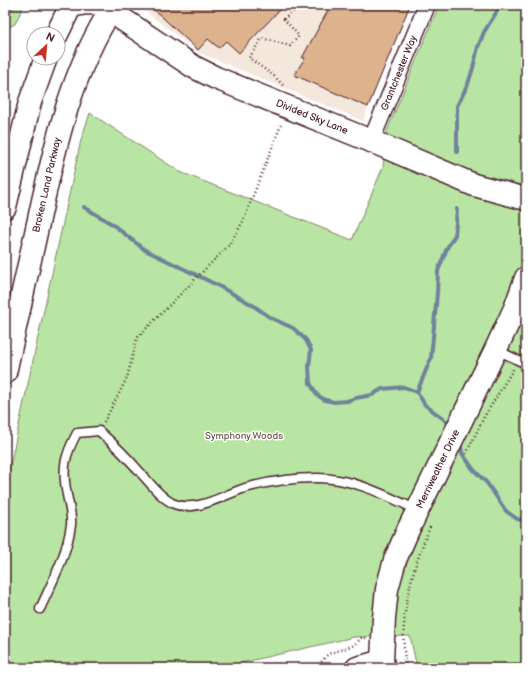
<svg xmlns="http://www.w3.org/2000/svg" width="531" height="673" font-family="'Balsamiq Sans',sans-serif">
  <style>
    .built { fill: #f4e8dd }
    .green { fill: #b8e5a3; stroke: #818267 }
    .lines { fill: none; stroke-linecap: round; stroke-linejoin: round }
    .stream { stroke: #6f829c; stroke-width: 4 }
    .building { fill: #dcb38d; stroke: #4a1f2b }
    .lane-casing { stroke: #4a1f2b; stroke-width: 11 }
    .street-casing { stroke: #4a1f2b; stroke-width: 19 }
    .secondary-casing { stroke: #4a1f2b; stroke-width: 25 }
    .primary-casing { stroke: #4a1f2b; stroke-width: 25 }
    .path { stroke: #4a1f2b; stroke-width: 2.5; stroke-dasharray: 1 3; stroke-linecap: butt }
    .lane { stroke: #fff; stroke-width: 8 }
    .street { stroke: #fff; stroke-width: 16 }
    .secondary { stroke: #fff; stroke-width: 22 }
    .primary { stroke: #fff; stroke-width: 22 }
    .labels { text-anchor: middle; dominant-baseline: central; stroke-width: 3; stroke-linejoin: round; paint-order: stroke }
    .street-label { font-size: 10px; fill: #4a1f2b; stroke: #fff }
    .park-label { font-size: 10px; fill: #6b5a4f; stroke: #fff }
  </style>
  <rect width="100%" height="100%" fill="#fff"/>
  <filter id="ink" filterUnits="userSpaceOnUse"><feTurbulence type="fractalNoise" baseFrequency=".025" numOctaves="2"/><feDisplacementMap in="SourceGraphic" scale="8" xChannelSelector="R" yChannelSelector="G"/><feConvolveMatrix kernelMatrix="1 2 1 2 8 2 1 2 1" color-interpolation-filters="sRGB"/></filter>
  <g filter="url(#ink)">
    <!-- built -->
    <path class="built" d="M139,5h270l-46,116 -163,-68 -62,-47z"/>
    <!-- green -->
    <g class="green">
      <path d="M5,5h19l-9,19 -10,5z"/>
      <path d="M439,5h87v663h-109l-7,-32 -56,1 -135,31h-214v-179l76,-349 9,-27 90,59 172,68 31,-73 4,-36z"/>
    </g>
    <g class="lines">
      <!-- stream -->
      <g class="stream">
        <path d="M5,20l7,-15"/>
        <path d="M457,152v-46l11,-22 5,-16 5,-21 6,-15 17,-27"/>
        <path d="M84,207l28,17 33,26 72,35 34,19 20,14 22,10 13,12 5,10 -2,16 1,17 7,12 8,5 9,2 13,-1 9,-3 16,-3 10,-6 22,-2 13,5 8,13 24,18 2,4"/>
        <path d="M417,392l14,-34 6,-65 1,-22 9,-23 8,-13 2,-26"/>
        <path d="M460,441l2,12 11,16 14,14 19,28 11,8 9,2"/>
      </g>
    </g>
    <!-- building -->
    <g class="building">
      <path d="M149,5h135l-45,48 -13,-12 -7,7 -11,-9 -10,11z"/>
      <path d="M331,5h79l-42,102 -74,-32 11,-17h-3z"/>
    </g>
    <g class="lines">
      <defs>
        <g id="lane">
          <path d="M71,13l15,-3 23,1"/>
          <path d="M497,350l29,14"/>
          <path d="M40,609c12,-27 27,-54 31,-84 1,-10 -2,-20 -4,-30 -5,-26 -3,-38 10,-62l22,-2c15,13 28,26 41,41 10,11 19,24 32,31 23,11 51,-8 73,-15 22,-6 48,-10 72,-10 36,0 68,17 100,32"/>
        </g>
        <path id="street" d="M371,141l56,-136"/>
        <g id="secondary">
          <path d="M110,11l84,56 22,11 155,63 103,44 52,14"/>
          <path d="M357,668l25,-7"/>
          <path d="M384,668l-2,-7 2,-43 3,-29 8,-29 13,-30 88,-181 20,-43 10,-28"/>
        </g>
        <g id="primary">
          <path d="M57,34l14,-29"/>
          <path d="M5,207l25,-105 16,-44"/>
          <path d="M5,373c11,-52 23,-103 34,-154 16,-74 33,-150 75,-214"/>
        </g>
      </defs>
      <!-- lane casing -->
      <use href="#lane" class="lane-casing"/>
      <!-- street casing -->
      <use href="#street" class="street-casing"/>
      <!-- secondary casing -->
      <use href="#secondary" class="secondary-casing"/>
      <!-- primary casing -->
      <use href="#primary" class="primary-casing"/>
      <!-- path -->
      <g class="path">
        <path d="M283,85l-9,-9 -25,-18 13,-20 28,8 9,-10 -15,-17 13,-11 12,2 1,-5"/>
        <path d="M522,353l4,-11"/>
        <path d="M104,422l23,-44 10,-40 92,-93 15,-25 5,-14 32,-81"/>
        <path d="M466,454l18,-37 30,-49"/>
        <path d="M316,668l12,-14 27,-9 6,-7h5"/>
        <path d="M406,668c-8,-50 5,-96 24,-141"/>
      </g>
      <!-- lane -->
      <use href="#lane" class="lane"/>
      <!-- street -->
      <use href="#street" class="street"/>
      <!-- secondary -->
      <use href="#secondary" class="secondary"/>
      <!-- primary -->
      <use href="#primary" class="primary"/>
    </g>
  </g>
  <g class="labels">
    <!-- street labels -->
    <g class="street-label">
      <text transform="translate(399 73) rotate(-68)">Grantchester Way</text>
      <text transform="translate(312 117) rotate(22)">Divided Sky Lane</text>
      <text transform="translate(47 185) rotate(-77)">Broken Land Parkway</text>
      <text transform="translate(438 469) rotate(-64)">Merriweather Drive</text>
    </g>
    <!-- park labels -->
    <g class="park-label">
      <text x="244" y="436">Symphony Woods</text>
    </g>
  </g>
  <!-- margin -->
  <rect width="531" height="673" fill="none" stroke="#fff" stroke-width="20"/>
  <rect x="10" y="10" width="511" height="653" fill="none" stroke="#4a1f2b" stroke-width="1.5" filter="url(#ink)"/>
  <!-- north arrow -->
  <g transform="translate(46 46) rotate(26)"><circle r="19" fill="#ffffff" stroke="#b7a5aa"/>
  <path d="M0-3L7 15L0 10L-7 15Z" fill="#c8321e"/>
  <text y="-6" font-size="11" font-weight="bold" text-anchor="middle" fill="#4a1f2b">N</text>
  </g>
</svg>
